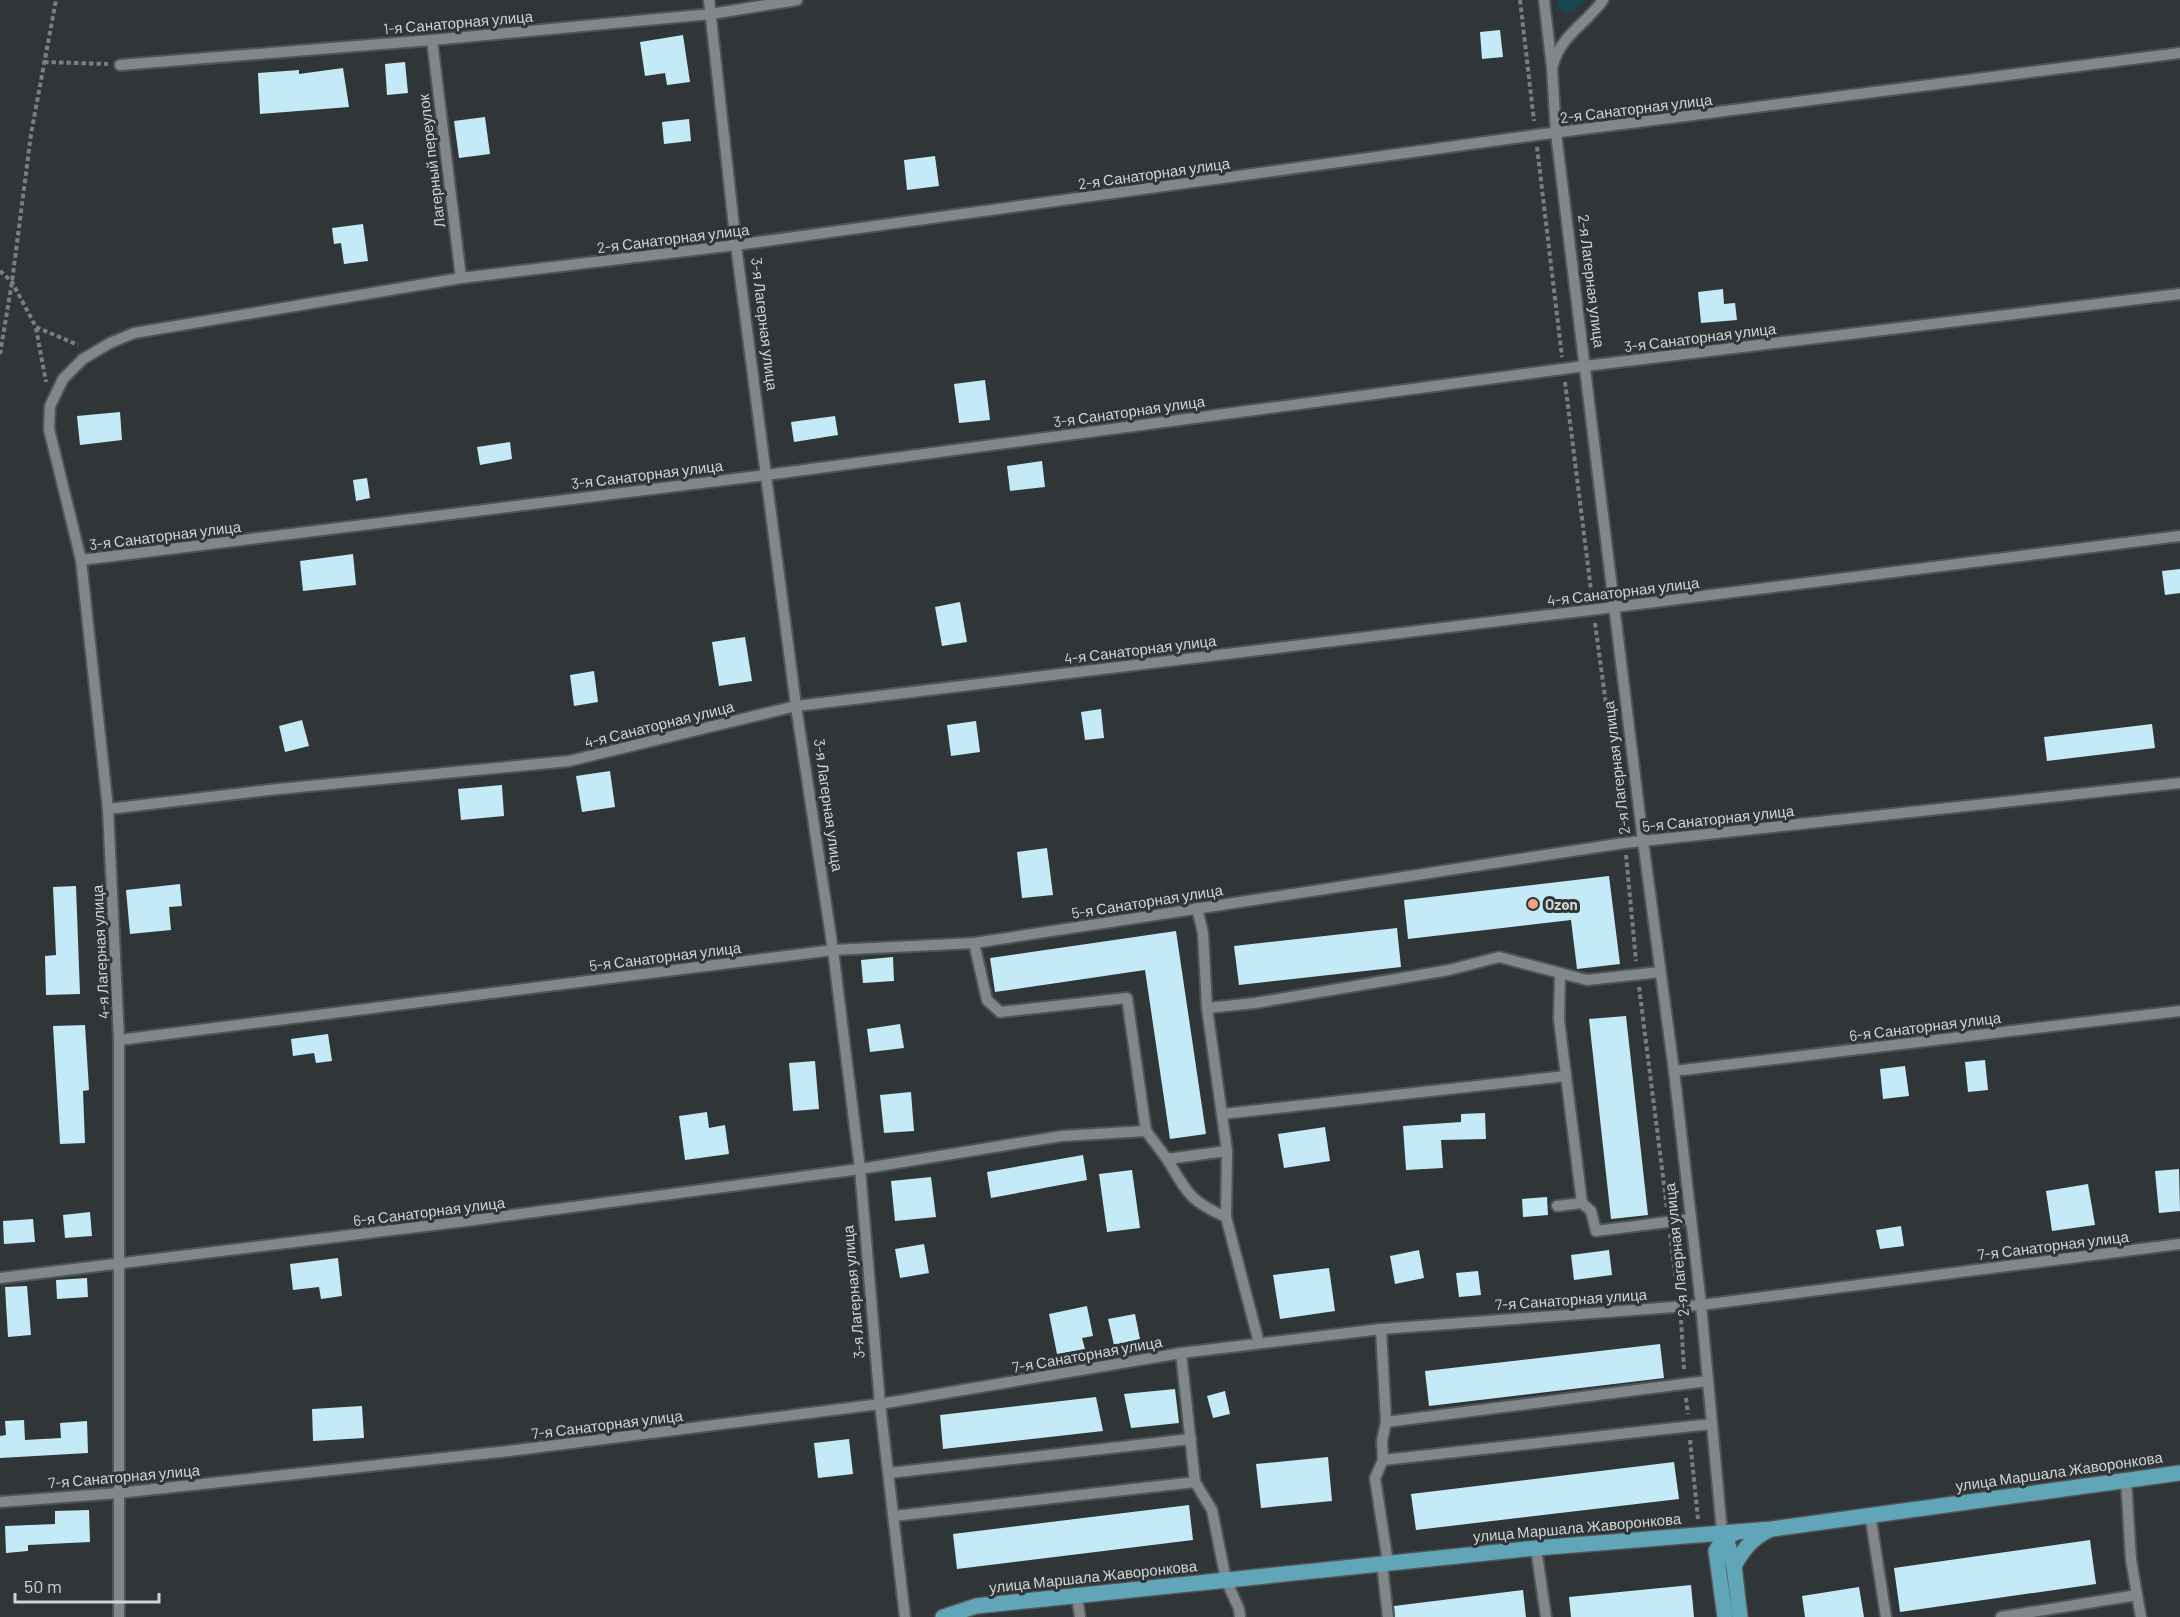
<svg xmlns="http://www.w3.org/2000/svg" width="2180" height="1617" font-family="Barlow,sans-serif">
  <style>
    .green { fill: #1b4753 }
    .building { fill: #c4eaf7 }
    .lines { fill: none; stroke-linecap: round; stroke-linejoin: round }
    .minor-casing { stroke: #4f5456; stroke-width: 14 }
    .major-casing { stroke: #4f5456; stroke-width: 18 }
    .path { stroke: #797e7f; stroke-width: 4; stroke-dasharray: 4.5 3; stroke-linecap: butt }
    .minor { stroke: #81878a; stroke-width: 10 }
    .major { stroke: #61a5b8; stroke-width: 15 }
    .poi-dot { fill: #f39f83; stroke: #303637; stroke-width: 2 }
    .labels { text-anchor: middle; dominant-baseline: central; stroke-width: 6; stroke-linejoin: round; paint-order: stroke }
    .street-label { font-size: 15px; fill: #d0d4d5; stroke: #303637 }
    .poi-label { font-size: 15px; font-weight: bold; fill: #d0d4d5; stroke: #303637; text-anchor: start }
  </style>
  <rect width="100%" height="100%" fill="#303637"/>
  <!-- green -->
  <path class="green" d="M1557,0h29l-11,10 -9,3 -8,-5z"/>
  <!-- building -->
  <g class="building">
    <path d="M1500,30l3,27 -21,2 -2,-27z"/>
    <path d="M683,35l7,47 -23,3 -2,-12 -20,3 -5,-34z"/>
    <path d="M405,62l3,31 -21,2 -2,-31z"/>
    <path d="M343,68l6,39 -89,7 -2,-41 41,-3v4z"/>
    <path d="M485,117l5,37 -31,4 -5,-37z"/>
    <path d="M689,119l2,22 -27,3 -2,-22z"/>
    <path d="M935,156l4,30 -32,4 -3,-30z"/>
    <path d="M363,224l5,37 -24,3 -3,-21 -7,1 -2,-16z"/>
    <path d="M1723,289l1,15 11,-1 2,17 -36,3 -3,-31z"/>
    <path d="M985,380l5,40 -31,3 -5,-39z"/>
    <path d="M120,412l2,28 -42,5 -3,-29z"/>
    <path d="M835,416l3,19 -44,7 -3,-20z"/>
    <path d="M510,442l2,17 -32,6 -3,-18z"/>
    <path d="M1042,461l3,26 -35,4 -3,-25z"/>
    <path d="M367,478l3,20 -14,3 -3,-21z"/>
    <path d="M353,554l3,31 -53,6 -3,-30z"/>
    <path d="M2180,569v24l-15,2 -3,-24z"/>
    <path d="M960,602l7,40 -25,4 -7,-39z"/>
    <path d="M745,637l7,44 -33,5 -7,-44z"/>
    <path d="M594,671l4,31 -24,4 -4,-31z"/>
    <path d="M1101,709l3,29 -19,2 -4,-28z"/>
    <path d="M302,720l7,26 -24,6 -6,-26z"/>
    <path d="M976,721l4,31 -29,4 -4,-31z"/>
    <path d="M2152,724l3,24 -108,13 -3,-24z"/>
    <path d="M610,771l5,36 -33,5 -6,-36z"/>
    <path d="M502,785l2,31 -43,4 -3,-31z"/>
    <path d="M1047,848l6,47 -31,3 -5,-46z"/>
    <path d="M1609,876l11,88 -43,5 -6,-49 -163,19 -4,-39z"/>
    <path d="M180,884l2,22 -13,1 2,23 -41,4 -4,-44z"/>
    <path d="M76,886l4,108 -34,1 -1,-39 11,-1 -3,-68z"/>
    <path d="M1397,928l4,39 -162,18 -5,-39z"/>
    <path d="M1176,931l30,203 -36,5 -25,-169 -150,22 -5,-34z"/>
    <path d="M893,957l1,24 -31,2 -2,-23z"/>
    <path d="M1626,1016l22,199 -37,4 -22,-200z"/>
    <path d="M900,1024l4,24 -34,4 -3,-23z"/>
    <path d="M85,1025l4,65 -6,1 2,52 -25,1 -7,-118z"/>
    <path d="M328,1034l4,27 -16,2 -2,-10 -21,3 -2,-17z"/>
    <path d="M1985,1060l3,30 -20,2 -3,-30z"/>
    <path d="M815,1061l4,48 -26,2 -4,-48z"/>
    <path d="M1905,1066l4,30 -26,3 -3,-30z"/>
    <path d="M911,1092l3,39 -30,2 -4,-38z"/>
    <path d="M707,1112l2,16 16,-3 4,29 -44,6 -6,-44z"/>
    <path d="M1485,1113l1,26 -45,1 2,28 -37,2 -3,-44 58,-4v-8z"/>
    <path d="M1325,1127l5,34 -46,7 -6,-34z"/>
    <path d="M1083,1155l4,25 -96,18 -4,-26z"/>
    <path d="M2179,1169l1,42 -21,2 -4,-42z"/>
    <path d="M1132,1170l8,58 -33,4 -8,-58z"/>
    <path d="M931,1177l5,40 -41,4 -4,-40z"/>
    <path d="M2088,1184l7,41 -43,6 -6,-40z"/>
    <path d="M1547,1197l1,18 -25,2 -1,-18z"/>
    <path d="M90,1212l2,24 -27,2 -2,-23z"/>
    <path d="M33,1219l2,23 -31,2 -1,-23z"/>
    <path d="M1901,1226l3,20 -24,3 -4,-19z"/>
    <path d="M924,1244l5,29 -29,5 -5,-29z"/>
    <path d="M1419,1250l5,28 -29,6 -5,-28z"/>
    <path d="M1609,1250l3,25 -38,5 -3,-25z"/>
    <path d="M338,1258l4,38 -21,3 -2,-12 -26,3 -3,-26z"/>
    <path d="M1329,1268l6,43 -55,8 -7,-44z"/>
    <path d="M1478,1271l3,24 -22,2 -3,-24z"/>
    <path d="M87,1278l1,19 -31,2 -1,-19z"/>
    <path d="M27,1286l4,49 -23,2 -3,-50z"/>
    <path d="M1087,1306l6,30 -11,2 3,11 -28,5 -8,-40z"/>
    <path d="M1135,1314l5,25 -26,6 -6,-26z"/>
    <path d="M1660,1344l4,34 -235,28 -4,-35z"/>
    <path d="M1175,1389l4,34 -48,5 -7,-34z"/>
    <path d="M1225,1391l5,23 -17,4 -6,-22z"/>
    <path d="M1096,1397l7,34 -160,18 -3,-34z"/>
    <path d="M362,1406l2,32 -51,3 -1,-32z"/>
    <path d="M24,1420l1,20 36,-2 -1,-15 27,-2 1,32 -88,5v-22l6,-1 -1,-14z"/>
    <path d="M849,1439l4,35 -35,4 -4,-35z"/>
    <path d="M1328,1457l4,44 -71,7 -5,-44z"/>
    <path d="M1674,1462l5,37 -263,31 -5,-36z"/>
    <path d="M1189,1505l4,35 -236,29 -4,-35z"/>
    <path d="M89,1510l1,32 -62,3v6l-22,2 -1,-27 50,-2v-13z"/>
    <path d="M2090,1540l6,44 -196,28 -6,-44z"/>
    <path d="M1691,1585l3,32h-123l-2,-20z"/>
    <path d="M1859,1587l5,30h-59l-3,-21z"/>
    <path d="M1523,1590l3,27h-131l-1,-11z"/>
  </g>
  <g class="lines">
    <defs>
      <g id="minor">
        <path d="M709,0l27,245 60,461 37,244 27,219 20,235 25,213"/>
        <path d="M1544,0l8,68 4,65 87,708 31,230 27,234 21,227 4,6"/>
        <path d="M432,40l29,238"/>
        <path d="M120,65l312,-25 279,-26 86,-14"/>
        <path d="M1553,65c7,-29 34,-42 50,-65"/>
        <path d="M81,560l685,-85 819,-109 595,-72"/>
        <path d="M108,809l170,-20 291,-28 227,-55 819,-99 565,-71"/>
        <path d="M1207,1008l48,-5 194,-33 50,-13 88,23 73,-8"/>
        <path d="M119,1040l714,-90 141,-7 650,-100 556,-60"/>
        <path d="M1674,1071l506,-60"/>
        <path d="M1222,1114l344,-38"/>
        <path d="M1146,1131l21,28 60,-8 -20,-143 -4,-75 -6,-25"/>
        <path d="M1167,1159c20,33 22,42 59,58l1,-66"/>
        <path d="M1582,1203l9,8 5,20 95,-12"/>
        <path d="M1557,1206l25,-3 -23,-183 1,-47"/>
        <path d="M1226,1217l33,126"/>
        <path d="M0,1278l466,-57 394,-52 202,-33 84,-5 -19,-133 -127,14 -13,-12 -13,-57"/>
        <path d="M1381,1329l5,93 -4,19 1,19 328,-36"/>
        <path d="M1181,1353l14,129"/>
        <path d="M1386,1422l321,-41"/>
        <path d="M1383,1460l-8,18 13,85"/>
        <path d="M889,1473l302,-34"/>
        <path d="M0,1502l118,-9 391,-42 371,-47 301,-51 200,-24 320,-24 479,-61"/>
        <path d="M1870,1514l16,103"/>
        <path d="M894,1516l301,-34 17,28 14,70 13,29 1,8"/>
        <path d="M1536,1548l10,69"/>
        <path d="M1382,1564l6,53"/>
        <path d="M2137,1595l4,22"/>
        <path d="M1077,1596l3,21"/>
        <path d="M119,1617v-577l-11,-231 -27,-249 -32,-131 1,-23 13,-27 20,-20 27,-16 24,-10 327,-55 275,-33 800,-110 644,-82"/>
        <path d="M2001,1617l136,-22 -6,-35 -5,-80"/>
      </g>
      <g id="major">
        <path d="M1726,1538l8,28 6,51"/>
        <path d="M1734,1566c9,-16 18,-28 35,-36"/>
        <path d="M943,1617l33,-11 560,-58 236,-19 408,-56"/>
        <path d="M1725,1617l-9,-66 7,-12 14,-7"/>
      </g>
    </defs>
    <!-- minor casing -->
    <use href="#minor" class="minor-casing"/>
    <!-- major casing -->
    <use href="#major" class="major-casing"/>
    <!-- path -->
    <g class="path">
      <path d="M1520,0l14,121"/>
      <path d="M44,62l64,2"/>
      <path d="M1537,147l25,210"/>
      <path d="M0,271l12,11 24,45 42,18"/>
      <path d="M36,328l10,54"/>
      <path d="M0,354l12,-72 19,-148 25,-134"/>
      <path d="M1565,382l27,216"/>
      <path d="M1595,623l28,207"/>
      <path d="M1626,855l10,106"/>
      <path d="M1639,987l28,221"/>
      <path d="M1670,1234l8,61"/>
      <path d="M1681,1320l3,49"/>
      <path d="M1686,1398l2,16"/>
      <path d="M1690,1440l8,79"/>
    </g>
    <!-- minor -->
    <use href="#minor" class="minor"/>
    <!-- major -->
    <use href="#major" class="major"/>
  </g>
  <!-- markers -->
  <circle class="poi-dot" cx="1533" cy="904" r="6"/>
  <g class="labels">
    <!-- street labels -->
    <g class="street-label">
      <text transform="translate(458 22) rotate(-5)">1-я Санаторная улица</text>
      <text transform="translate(1636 108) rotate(-7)">2-я Санаторная улица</text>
      <text transform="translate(431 161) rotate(-97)">Лагерный переулок</text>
      <text transform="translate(1154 173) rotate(-8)">2-я Санаторная улица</text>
      <text transform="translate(673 238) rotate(-7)">2-я Санаторная улица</text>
      <text transform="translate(1592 281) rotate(83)">2-я Лагерная улица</text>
      <text transform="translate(765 324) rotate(83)">3-я Лагерная улица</text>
      <text transform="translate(1700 337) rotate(-7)">3-я Санаторная улица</text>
      <text transform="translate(1129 411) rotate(-8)">3-я Санаторная улица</text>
      <text transform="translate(647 474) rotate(-7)">3-я Санаторная улица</text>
      <text transform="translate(165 535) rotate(-7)">3-я Санаторная улица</text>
      <text transform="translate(1623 591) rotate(-7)">4-я Санаторная улица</text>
      <text transform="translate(1140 649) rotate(-7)">4-я Санаторная улица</text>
      <text transform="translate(659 724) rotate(-14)">4-я Санаторная улица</text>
      <text transform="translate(1616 768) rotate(-97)">2-я Лагерная улица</text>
      <text transform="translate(829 805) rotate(82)">3-я Лагерная улица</text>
      <text transform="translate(1718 818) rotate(-6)">5-я Санаторная улица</text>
      <text transform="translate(1147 901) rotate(-9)">5-я Санаторная улица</text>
      <text transform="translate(100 952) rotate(-93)">4-я Лагерная улица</text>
      <text transform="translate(665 956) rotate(-7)">5-я Санаторная улица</text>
      <text transform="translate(1925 1026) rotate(-7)">6-я Санаторная улица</text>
      <text transform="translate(429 1211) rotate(-7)">6-я Санаторная улица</text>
      <text transform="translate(2053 1245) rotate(-7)">7-я Санаторная улица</text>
      <text transform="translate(1676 1250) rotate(-96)">2-я Лагерная улица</text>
      <text transform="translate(853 1292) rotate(-95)">3-я Лагерная улица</text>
      <text transform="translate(1571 1299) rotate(-4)">7-я Санаторная улица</text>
      <text transform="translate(1087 1354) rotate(-10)">7-я Санаторная улица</text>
      <text transform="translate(607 1424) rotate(-7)">7-я Санаторная улица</text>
      <text transform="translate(2059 1471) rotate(-8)">улица Маршала Жаворонкова</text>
      <text transform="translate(124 1476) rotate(-5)">7-я Санаторная улица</text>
      <text transform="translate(1577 1527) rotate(-5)">улица Маршала Жаворонкова</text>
      <text transform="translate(1093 1576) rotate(-6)">улица Маршала Жаворонкова</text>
    </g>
    <!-- poi labels -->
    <g class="poi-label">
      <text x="1545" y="904">Ozon</text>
    </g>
  </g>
  <!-- scale -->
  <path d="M15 1593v9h144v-9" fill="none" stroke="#d0d4d5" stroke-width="3"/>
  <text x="24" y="1593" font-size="18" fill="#d0d4d5" stroke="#303637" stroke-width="4.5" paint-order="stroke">50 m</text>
</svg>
